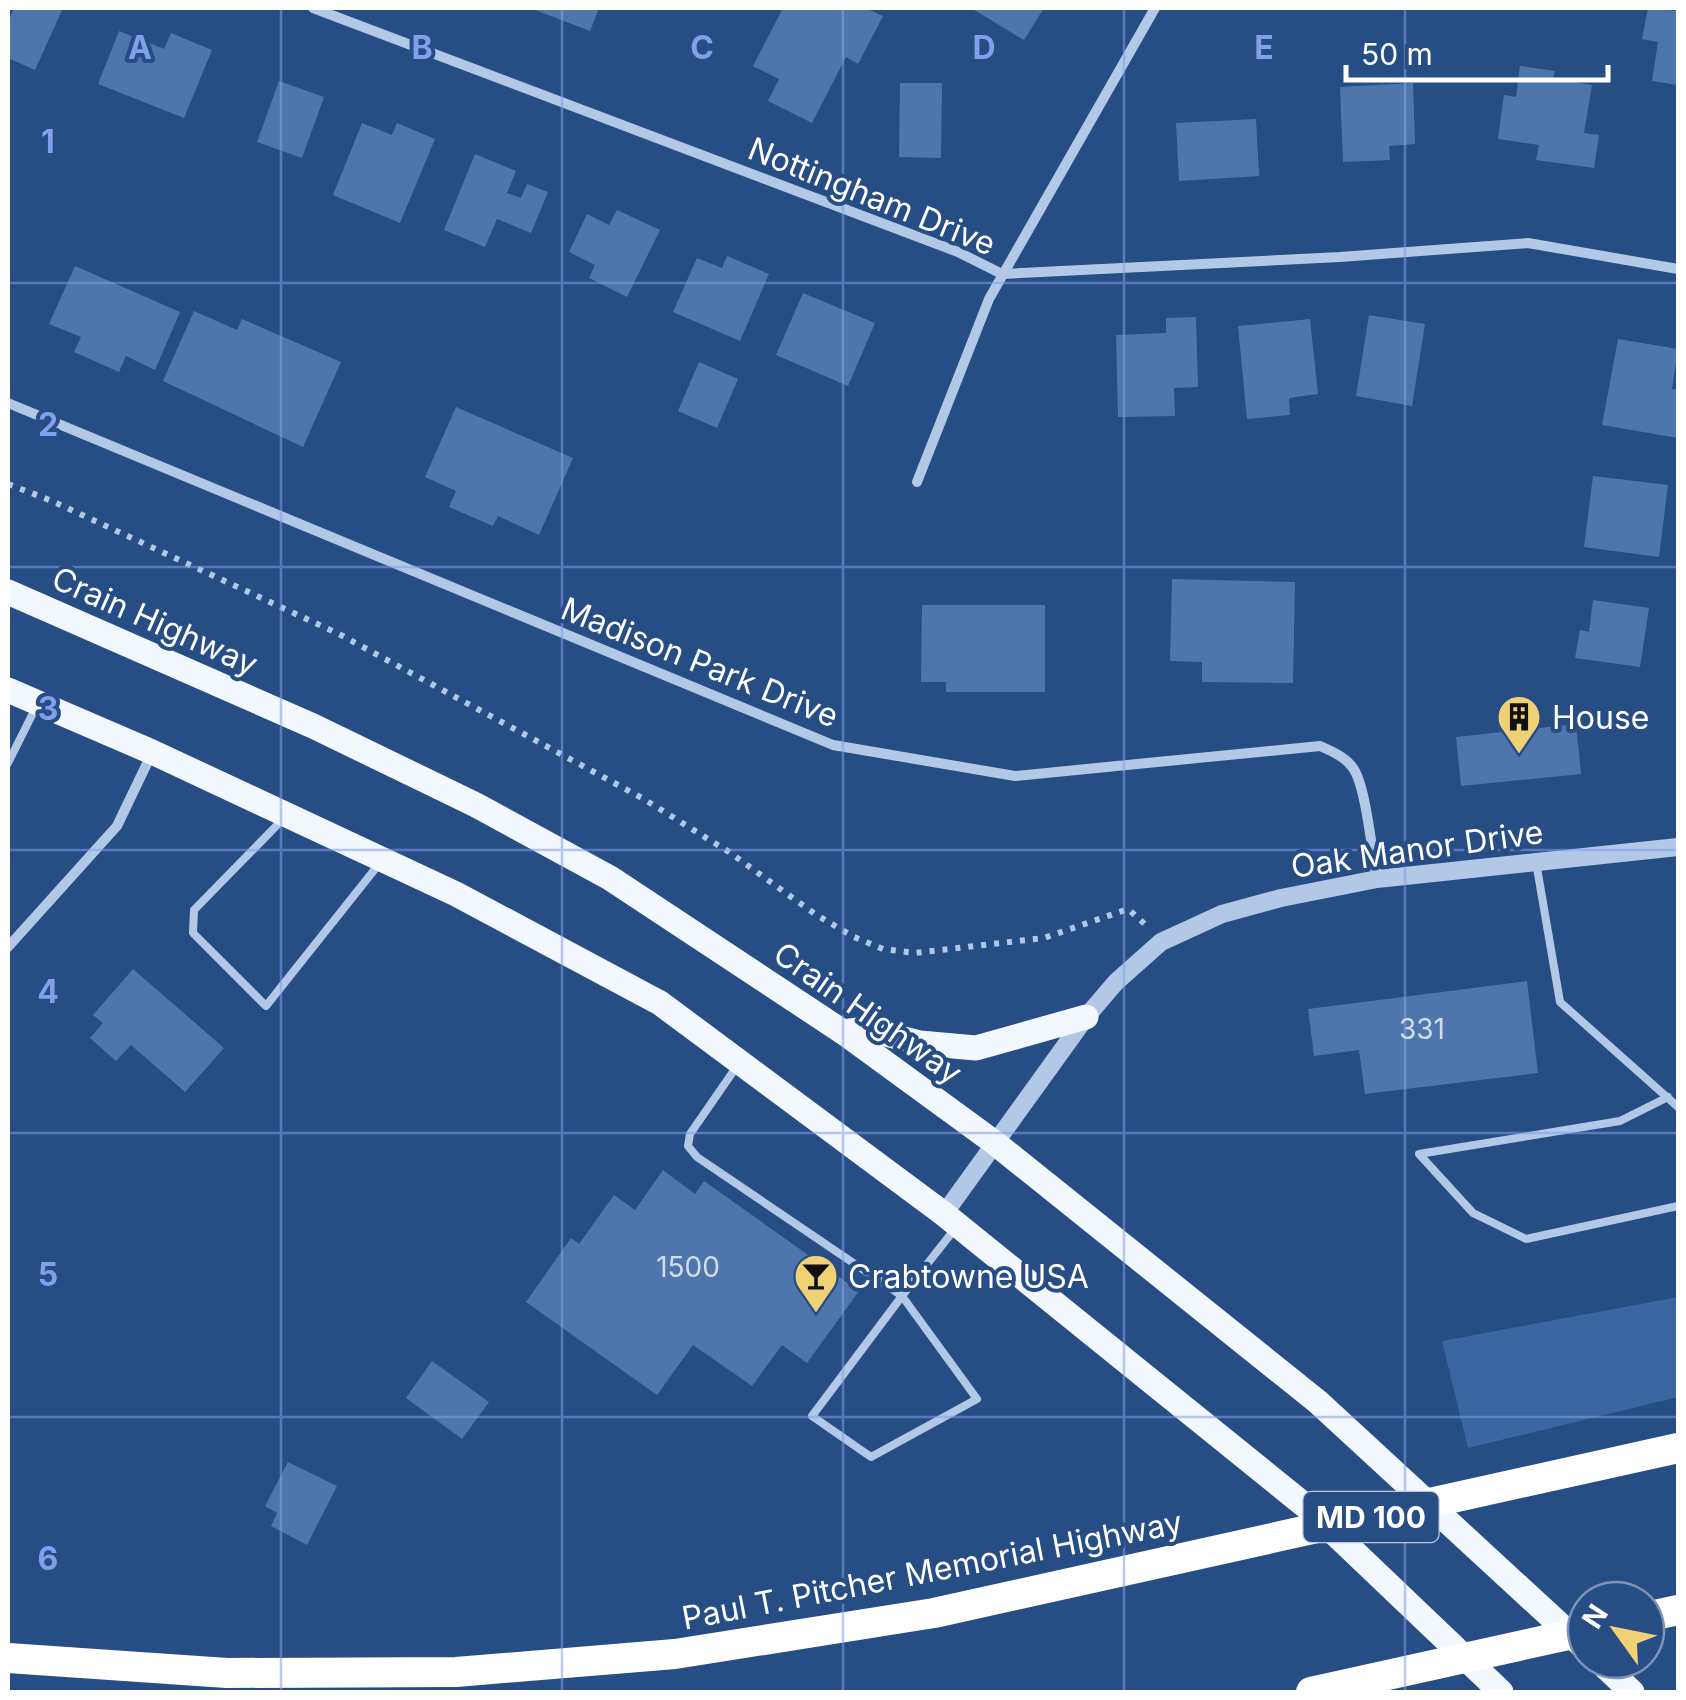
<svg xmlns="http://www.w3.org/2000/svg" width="1686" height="1700" font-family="Inter,sans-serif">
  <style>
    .green { fill: #3b66a1 }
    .building { fill: #4f76ac }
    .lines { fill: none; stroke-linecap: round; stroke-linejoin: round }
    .path { stroke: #b1c8e7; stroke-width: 6; stroke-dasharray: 5 8; stroke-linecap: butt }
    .service { stroke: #b1c8e7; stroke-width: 8 }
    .minor { stroke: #b1c8e7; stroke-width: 10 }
    .tertiary { stroke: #b1c8e7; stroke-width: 18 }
    .primary { stroke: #f3f7fe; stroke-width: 25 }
    .motorway { stroke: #fff; stroke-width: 30 }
    .grid { fill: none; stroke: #839eea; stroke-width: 2.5; stroke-opacity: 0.55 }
    .labels { text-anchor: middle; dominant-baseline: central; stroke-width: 8; stroke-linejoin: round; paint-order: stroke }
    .number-label { font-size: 28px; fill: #d3ddea }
    .shield { fill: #274d85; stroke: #becada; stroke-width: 2.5 }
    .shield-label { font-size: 30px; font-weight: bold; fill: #fff }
    .street-label { font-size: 32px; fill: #fff; stroke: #274d85 }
    .poi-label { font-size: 32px; fill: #fff; stroke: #274d85; text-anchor: start }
    .grid-label { font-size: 32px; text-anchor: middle; font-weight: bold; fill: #839eea; stroke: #274d85; stroke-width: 8; stroke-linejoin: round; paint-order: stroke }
  </style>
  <rect width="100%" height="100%" fill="#274d85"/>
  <!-- green -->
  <path class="green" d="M1678,1297v100l-210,51 -26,-107z"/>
  <!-- building -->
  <g class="building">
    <path d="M14,8h49l-28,62 -27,-12v-36z"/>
    <path d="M530,8h69l-9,23z"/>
    <path d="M783,8h82l18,8 -25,48 -12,-7 -34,66 -44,-22 11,-22 -26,-13z"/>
    <path d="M971,8h73l-20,32z"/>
    <path d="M1648,8l30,3v74l-26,-4 6,-39 -16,-3z"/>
    <path d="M119,31l45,18 7,-16 41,17 -28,68 -86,-34z"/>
    <path d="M1520,66l35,5 -2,8 39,6 -8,48 15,2 -5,33 -58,-8 3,-15 -41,-6 6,-44 12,2z"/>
    <path d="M279,81l45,16 -22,61 -45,-16z"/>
    <path d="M900,83h42l-1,75 -42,-1z"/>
    <path d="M1413,83l2,61 -26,2 1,14 -47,2 -3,-75z"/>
    <path d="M1256,119l3,57 -80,5 -3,-58z"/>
    <path d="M362,123l30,12 5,-12 38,16 -35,84 -67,-28z"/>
    <path d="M475,154l41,17 -9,22 14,5 6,-14 21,8 -17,41 -34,-14 -12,28 -41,-17z"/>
    <path d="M617,210l43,20 -33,67 -38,-19 6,-13 -26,-13 18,-38 22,11z"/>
    <path d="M727,256l42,18 -29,67 -67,-29 24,-54 25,10z"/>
    <path d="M75,266l105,46 -25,58 -29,-14 -7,16 -45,-20 7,-15 -32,-13z"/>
    <path d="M803,293l72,30 -27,63 -72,-31z"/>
    <path d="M194,311l43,19 5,-11 99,43 -38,85 -140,-66z"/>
    <path d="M1369,315l56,9 -13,82 -56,-10z"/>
    <path d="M1196,317l2,70 -24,1 1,28 -57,1 -2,-82 50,-2v-15z"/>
    <path d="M1310,319l8,75 -29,4 1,17 -43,4 -9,-93z"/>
    <path d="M1618,339l60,10 -6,40 6,1v48l-76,-13z"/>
    <path d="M699,362l39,17 -21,49 -39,-17z"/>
    <path d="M456,407l117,51 -34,77 -41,-19 -5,10 -44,-19 7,-16 -31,-14z"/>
    <path d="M1593,476l75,9 -9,72 -75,-10z"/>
    <path d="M1172,579l123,3 -2,101 -91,-1v-20l-32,-1z"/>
    <path d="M1593,600l56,8 -9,59 -65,-9 5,-28 9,2z"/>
    <path d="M922,605h123v87h-99v-10h-25z"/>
    <path d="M1576,724l5,50 -120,12 -5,-49z"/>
    <path d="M133,969l91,79 -39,44 -54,-47 -15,16 -26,-23 13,-15 -10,-8z"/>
    <path d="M1527,981l11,92 -173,21 -6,-44 -45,6 -6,-47z"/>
    <path d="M663,1170l32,24 9,-13 155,110 -52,72 -25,-18 -30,41 -59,-41 -36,50 -131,-93 45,-64 8,6 35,-49 21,15z"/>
    <path d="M432,1361l57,41 -27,37 -56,-41z"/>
    <path d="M288,1462l49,24 -30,59 -36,-19 6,-13 -12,-7z"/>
  </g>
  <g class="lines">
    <!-- path -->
    <path class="path" d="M8,484l44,17 287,133 303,164 87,54 86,62 39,23 29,12 32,4 129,-15 84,-29 19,17"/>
    <!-- service -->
    <g class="service">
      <path d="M8,763l28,-56"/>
      <path d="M284,818l-90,92 -1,23 73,73 113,-142"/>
      <path d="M1536,862l24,140 118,105"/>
      <path d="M737,1066l-47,68 -2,12 9,11 205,139 52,-66"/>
      <path d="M1668,1097l-48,24 -201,33 54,59 53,26 152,-33"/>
      <path d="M902,1296l75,103 -106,58 -59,-41z"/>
    </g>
    <!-- minor -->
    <g class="minor">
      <path d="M313,8l645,244 44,22 338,-17 188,-14 150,26"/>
      <path d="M8,403l825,342 182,31 305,-30c11,5 26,11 33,22 13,18 19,85 24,111"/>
      <path d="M917,482l72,-183 166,-291"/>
      <path d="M8,947l109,-121 35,-73"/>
    </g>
    <!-- tertiary -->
    <path class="tertiary" d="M944,1214l142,-197 30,-35 45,-40 61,-28 59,-16 96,-19 301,-32"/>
    <!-- primary -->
    <g class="primary">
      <path d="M8,592l305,134 163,79 134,73 233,154 152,111 323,259 268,247"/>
      <path d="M8,690l144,62 304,142 204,109 284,211 364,294 193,184"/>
      <path d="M843,1032l23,-3 54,14 56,5 110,-31"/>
      <path d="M1598,1660l34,32"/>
    </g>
    <!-- motorway -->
    <g class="motorway">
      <path d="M1646,1617l32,-7"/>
      <path d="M8,1658l219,15 229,-1 219,-18 259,-41 744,-165"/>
      <path d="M1311,1692l275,-61"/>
    </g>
  </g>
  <!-- grid -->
  <path class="grid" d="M281,8v1684M562,8v1684M843,8v1684M1124,8v1684M1405,8v1684M8,283h1670M8,567h1670M8,850h1670M8,1133h1670M8,1417h1670"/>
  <!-- icons -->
  <defs>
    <symbol id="building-pin" viewBox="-11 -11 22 30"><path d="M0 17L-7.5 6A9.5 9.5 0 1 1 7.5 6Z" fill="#f0d176" stroke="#274d85"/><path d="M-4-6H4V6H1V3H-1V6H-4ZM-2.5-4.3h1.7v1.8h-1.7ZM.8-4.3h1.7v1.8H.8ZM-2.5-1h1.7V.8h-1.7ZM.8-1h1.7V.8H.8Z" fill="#111"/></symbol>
    <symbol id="bar-pin" viewBox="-11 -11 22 30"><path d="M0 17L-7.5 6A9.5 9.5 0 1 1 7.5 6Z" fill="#f0d176" stroke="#274d85"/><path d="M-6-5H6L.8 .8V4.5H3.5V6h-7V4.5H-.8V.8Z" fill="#111"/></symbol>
  </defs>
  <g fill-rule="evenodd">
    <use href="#building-pin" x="1494" y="692" width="50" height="68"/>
    <use href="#bar-pin" x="791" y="1251" width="50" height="68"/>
  </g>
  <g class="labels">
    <!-- number labels -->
    <g class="number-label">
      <text x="1422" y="1029">331</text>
      <text x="688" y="1267">1500</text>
    </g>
    <!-- shield labels -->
    <rect class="shield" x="1303.5" y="1492" width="135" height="50" rx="8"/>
    <g class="shield-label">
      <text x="1371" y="1517">MD 100</text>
    </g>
    <!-- street labels -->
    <g class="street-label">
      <text transform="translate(872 196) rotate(22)">Nottingham Drive</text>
      <text transform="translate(155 621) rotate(24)">Crain Highway</text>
      <text transform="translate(700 662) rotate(22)">Madison Park Drive</text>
      <text transform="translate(1417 849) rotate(-8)">Oak Manor Drive</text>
      <text transform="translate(868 1013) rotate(35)">Crain Highway</text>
      <text transform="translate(932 1570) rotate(-11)">Paul T. Pitcher Memorial Highway</text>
    </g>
    <!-- poi labels -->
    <g class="poi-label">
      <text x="1552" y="717">House</text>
      <text x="848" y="1276">Crabtowne USA</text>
    </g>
  </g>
  <g class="grid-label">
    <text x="140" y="59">A</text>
    <text x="422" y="59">B</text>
    <text x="702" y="59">C</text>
    <text x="984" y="59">D</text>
    <text x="1264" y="59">E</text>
    <text x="48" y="153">1</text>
    <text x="48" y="436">2</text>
    <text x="48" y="720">3</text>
    <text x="48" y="1003">4</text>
    <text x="48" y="1286">5</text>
    <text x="48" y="1570">6</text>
  </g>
  <!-- border -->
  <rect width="1686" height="1700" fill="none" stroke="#ffffff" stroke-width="20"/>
  <!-- north arrow -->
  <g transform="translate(1616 1630) rotate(303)"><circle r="48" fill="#274d85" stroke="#7d94b6" stroke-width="2.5"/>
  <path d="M0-8L18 38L0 25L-18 38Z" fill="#f0d176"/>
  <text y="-15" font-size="28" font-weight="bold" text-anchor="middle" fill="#ffffff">N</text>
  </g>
  <!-- scale -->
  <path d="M1346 65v15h262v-15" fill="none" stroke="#ffffff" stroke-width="5"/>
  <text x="1361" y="65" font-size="30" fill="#ffffff" stroke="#274d85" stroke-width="8" paint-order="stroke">50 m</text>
</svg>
